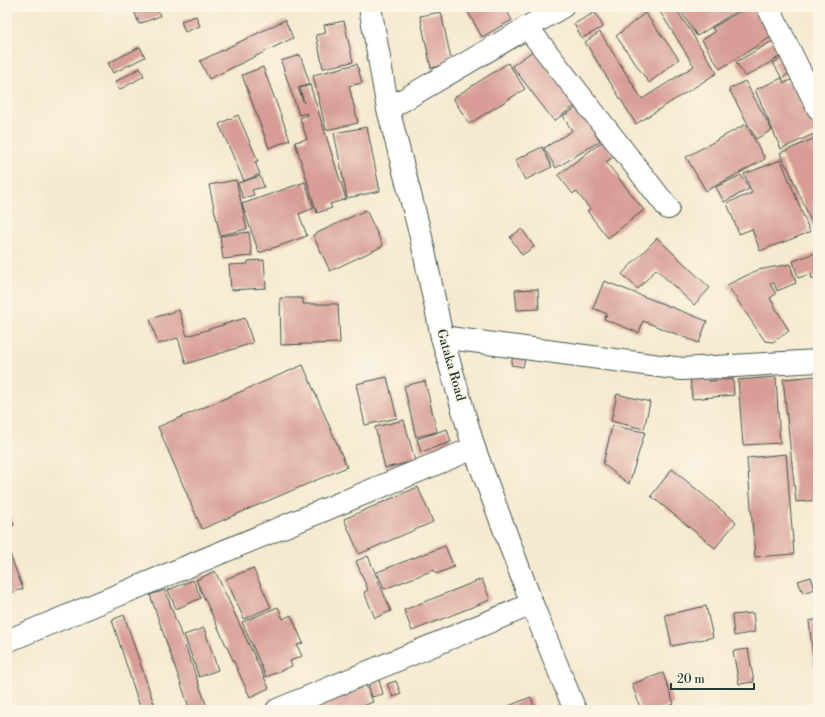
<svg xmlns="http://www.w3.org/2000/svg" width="825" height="717" font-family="'Libre Bodoni',serif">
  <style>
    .building { fill: #d79d96 }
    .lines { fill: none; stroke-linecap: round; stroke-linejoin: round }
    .minor-casing { stroke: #3f574b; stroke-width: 24 }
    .minor { stroke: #fff; stroke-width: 22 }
    .labels { text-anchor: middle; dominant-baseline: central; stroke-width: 3; stroke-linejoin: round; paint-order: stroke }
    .street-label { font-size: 13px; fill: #1f3d34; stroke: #fcf5e5 }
  </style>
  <rect width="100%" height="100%" fill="#fcf5e5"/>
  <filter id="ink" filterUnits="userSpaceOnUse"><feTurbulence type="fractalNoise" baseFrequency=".025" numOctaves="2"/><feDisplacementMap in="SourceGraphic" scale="8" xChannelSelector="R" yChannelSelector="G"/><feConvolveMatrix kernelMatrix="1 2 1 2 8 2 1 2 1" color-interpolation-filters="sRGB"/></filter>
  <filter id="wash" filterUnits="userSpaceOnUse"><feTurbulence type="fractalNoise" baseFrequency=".012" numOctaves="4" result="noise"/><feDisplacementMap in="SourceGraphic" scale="16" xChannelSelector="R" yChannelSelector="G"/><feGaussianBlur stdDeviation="0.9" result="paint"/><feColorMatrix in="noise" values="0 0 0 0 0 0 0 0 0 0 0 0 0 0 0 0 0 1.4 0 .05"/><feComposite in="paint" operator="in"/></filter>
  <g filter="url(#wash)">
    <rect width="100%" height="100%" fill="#f5e9cf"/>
    <g id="blocks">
      <!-- building -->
      <g class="building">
        <path d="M141,7h16l3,9 -21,8 -5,-14z"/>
        <path d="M465,7h40l7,13 -30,17z"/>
        <path d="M657,7h18l42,66 -81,51 -51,-82 15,-10 42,67 52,-33z"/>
        <path d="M678,7h65l-46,29z"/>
        <path d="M747,7l3,4 7,-4 17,28 -54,34 -18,-29 13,-8 -3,-4z"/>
        <path d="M441,12l11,52 -21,4 -11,-52z"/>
        <path d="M595,12l8,15 -21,11 -8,-14z"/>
        <path d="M645,13l34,46 -30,24 -33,-47z"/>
        <path d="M196,16l4,10 -15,6 -4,-11z"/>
        <path d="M285,20l8,18 -84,41 -9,-18z"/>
        <path d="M344,21l9,41 -30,6 -7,-33 10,-2 -2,-8z"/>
        <path d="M778,38l8,15 -41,24 -9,-15z"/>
        <path d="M140,47l5,10 -32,16 -5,-10z"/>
        <path d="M534,50l42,55 -22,16 -42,-55z"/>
        <path d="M300,55l10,29 -12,4 6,15 -4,-15 10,-3 36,114 -16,5 2,4 -15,5 -22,-71 12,-3 -7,-21 8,-3 -1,-2 -8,2 -18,-54z"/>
        <path d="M785,56l9,14 -12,8 -9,-15z"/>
        <path d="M508,63l17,26 -56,35 -16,-26z"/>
        <path d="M357,64l5,19 -13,3 9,37 -32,7 -13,-55z"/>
        <path d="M263,67l27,73 -21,8 -27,-73z"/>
        <path d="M140,68l4,8 -25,14 -4,-8z"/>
        <path d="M782,78l2,5 10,-4 16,38 4,-1 4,10v6l-37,17 -26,-59z"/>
        <path d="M745,81l27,49 -16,9 -27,-50z"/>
        <path d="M579,106l21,35 -44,27 -12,-20 28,-17 -9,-15z"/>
        <path d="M238,115l20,46 -3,1 5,12 -16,7 -25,-57z"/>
        <path d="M746,124l19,35 -59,32 -20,-34z"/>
        <path d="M367,127l13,64 -33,7 -13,-65z"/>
        <path d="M818,137v100l-31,-71h-1l-6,-13z"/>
        <path d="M603,141l11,15 -8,6 38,48 -36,28 -21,-27 3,-2 -14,-18 -3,3 -15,-19z"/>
        <path d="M542,147l10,20 -27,13 -10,-20z"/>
        <path d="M781,160l29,72 -50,19 -8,-22 -13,5 -12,-31 25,-10 -8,-19z"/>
        <path d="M741,175l8,14 -25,13 -8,-15z"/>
        <path d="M260,176l4,11 -12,3 2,5 -11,3 -5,-15z"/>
        <path d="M236,180l11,49 -27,6 -11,-50z"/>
        <path d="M305,182l9,26 -15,6 8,22 -48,17 -17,-49z"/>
        <path d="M366,210l17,36 -53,25 -17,-36z"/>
        <path d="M522,229l12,18 -12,8 -12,-18z"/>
        <path d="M249,232l3,24 -29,3 -3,-23z"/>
        <path d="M657,238l53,50 -16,17 -38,-36 -18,20 -16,-15z"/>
        <path d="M818,252v25l-6,2 -1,-5 -13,4 -5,-17z"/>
        <path d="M264,260l2,28 -35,2 -2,-25 19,-1v-3z"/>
        <path d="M790,264l6,19 -19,8 -3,-8 -4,1 6,10 -6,4 19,33 -16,11 -8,-1 -38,-56 31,-15z"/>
        <path d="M604,281l103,40 -8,22 -56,-22 -4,12 -35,-14 3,-5 -14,-6z"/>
        <path d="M538,289l1,20 -22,1 -2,-20z"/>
        <path d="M280,298h23v6h35l2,39 -59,2z"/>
        <path d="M179,310l8,26 58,-18 8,25 -67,21 -8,-26 -20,6 -8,-25z"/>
        <path d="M514,351l12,3 -3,13 -12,-2z"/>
        <path d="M303,365l44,102 -145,62 -44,-102z"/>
        <path d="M708,375l1,6 24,-2 1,16 -42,4 -2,-23z"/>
        <path d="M818,376v124l-22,2 -13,-123z"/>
        <path d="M387,377l10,41 -32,7 -9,-41z"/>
        <path d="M776,377l4,66 -37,2 -5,-65z"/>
        <path d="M425,381l12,51 -21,5 -12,-51z"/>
        <path d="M617,394l33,8 -6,27 -33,-8z"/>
        <path d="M404,420l11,41 -30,7 -10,-41z"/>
        <path d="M612,426l33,6 -16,52 -26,-20z"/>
        <path d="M447,429l4,13 -30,10 -4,-13z"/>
        <path d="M786,454l8,100 -39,3 -8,-99z"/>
        <path d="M672,469l64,53 -21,26 -64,-52z"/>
        <path d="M418,487l15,35 -74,32 -15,-35z"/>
        <path d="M7,506l7,19 -7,2z"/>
        <path d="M7,546l16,43 -16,5z"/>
        <path d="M445,546l9,21 -18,7 -2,-4 -50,19 -7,-17z"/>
        <path d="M368,556l23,55 -16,7 -11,-26 4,-2 -12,-29z"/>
        <path d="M253,568l18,39 -27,12 -18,-40z"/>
        <path d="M215,571l54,117 -19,9 -54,-117z"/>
        <path d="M811,577l4,12 -12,4 -5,-12z"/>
        <path d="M482,579l8,21 -78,31 -8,-21z"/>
        <path d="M193,580l8,18 -25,11 -8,-19z"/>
        <path d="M165,590l42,117 -10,3h-7l-40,-115z"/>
        <path d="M706,606l7,31 -41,9 -7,-31z"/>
        <path d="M278,607l5,12 8,-4 12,28 -6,2 5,11 -12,5 2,5 -26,11 -24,-55z"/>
        <path d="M753,613l2,19 -21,4 -2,-21z"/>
        <path d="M124,615l32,95h-15l-29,-90z"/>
        <path d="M818,619v45l-4,1 -5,-44z"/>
        <path d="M204,628l14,42 -19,7 -15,-42z"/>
        <path d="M748,649l6,33 -15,2 -6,-33z"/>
        <path d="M663,673l11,31 -18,6h-15l-9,-26z"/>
        <path d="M379,680l4,14 -11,3 -4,-14z"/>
        <path d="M396,681l5,13 -8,3 -6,-13z"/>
        <path d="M366,685l7,17 -19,8h-50z"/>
        <path d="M531,697l4,13h-34v-1z"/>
      </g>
    </g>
  </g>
  <g filter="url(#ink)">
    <use href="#blocks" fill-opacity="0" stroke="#3f574b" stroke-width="1"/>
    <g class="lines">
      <defs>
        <g id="minor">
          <path d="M370,7l18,102 33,128 21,100 32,111 58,156 43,106"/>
          <path d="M768,7l50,101"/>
          <path d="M527,27l141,181"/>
          <path d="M388,109l174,-102"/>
          <path d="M442,337l240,32 136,-8"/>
          <path d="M7,641l467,-193"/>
          <path d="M277,710l255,-106"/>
        </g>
      </defs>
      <!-- minor casing -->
      <use href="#minor" class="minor-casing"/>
      <!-- minor -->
      <use href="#minor" class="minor"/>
    </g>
  </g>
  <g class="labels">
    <!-- street labels -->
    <g class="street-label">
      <text transform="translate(451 365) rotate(74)">Gataka Road</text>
    </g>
  </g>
  <!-- margin -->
  <rect width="825" height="717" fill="none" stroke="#fcf5e5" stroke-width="24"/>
  <!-- scale -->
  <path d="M671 683v6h83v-6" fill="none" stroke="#1f3d34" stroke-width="2"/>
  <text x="677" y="683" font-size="12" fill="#1f3d34" stroke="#fcf5e5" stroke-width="3" paint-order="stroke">20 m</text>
</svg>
